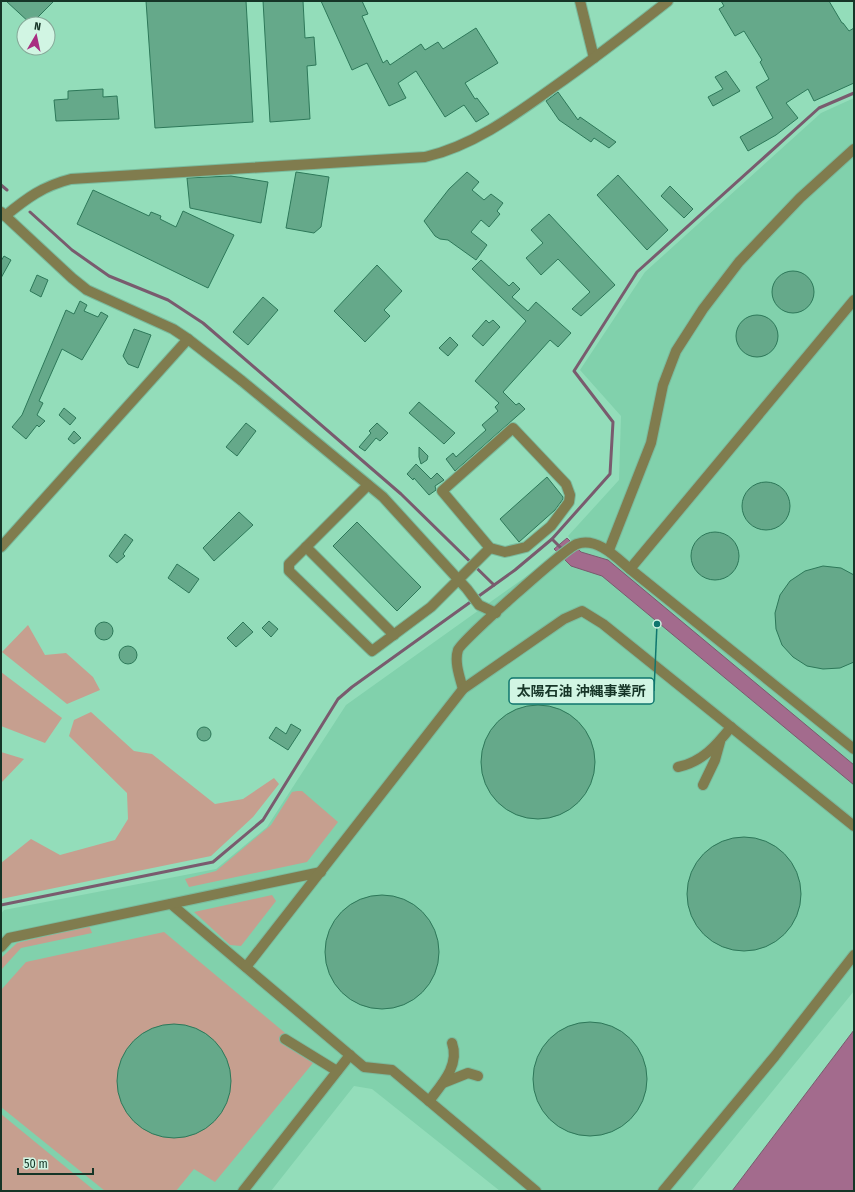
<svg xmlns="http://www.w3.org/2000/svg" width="855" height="1192" font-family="'Fira Sans Condensed','Noto Sans JP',sans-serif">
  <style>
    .built { fill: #81d1ac }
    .green { fill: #c69f8f }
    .water { fill: #a36b8d; stroke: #795b6e }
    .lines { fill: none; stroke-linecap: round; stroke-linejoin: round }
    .stream { stroke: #795b6e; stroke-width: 3 }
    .building { fill: #65a98a; stroke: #2d7859 }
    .minor-casing { stroke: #7abb9d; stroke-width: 12 }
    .minor { stroke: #807c4e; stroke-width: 10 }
    .leader { fill: none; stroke: #0f766e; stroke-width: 1.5 }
    .callout-dot { fill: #0f766e; stroke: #d1f5e3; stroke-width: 1.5 }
    .callout { fill: #d1f5e3; stroke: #0f766e; stroke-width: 1.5 }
    .callout-label { font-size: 14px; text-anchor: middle; font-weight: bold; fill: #163527 }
  </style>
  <rect width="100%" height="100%" fill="#93ddba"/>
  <!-- built -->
  <path class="built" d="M854,98v893l-163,200h-191l-128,-102 -18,-3 -83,105h-270v-277l3,-4 212,-41 51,-42 79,-122 227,-162 -5,-7 51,-56 2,-64 -41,-46 65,-98 176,-159z"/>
  <!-- green -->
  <g class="green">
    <path d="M28,625l17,30 21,-2 27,24 7,13 -33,14 -65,-52z"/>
    <path d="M1,672l61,46 -17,25 -44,-17z"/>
    <path d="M91,712l43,39 18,3 63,50 28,-5 31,-21 5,6 -26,33 -42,39 -210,43v-36l30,-24 29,16 55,-15 13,-21 -1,-26 -58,-57 5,-16z"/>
    <path d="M1,752l23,7 -23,24z"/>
    <path d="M297,791h5l36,31 -31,40 -118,25 -4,-8 31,-8 55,-46 21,-33z"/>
    <path d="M272,895l4,6 -35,45 -11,-1 -36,-33z"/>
    <path d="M89,925l3,8 -71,15 -20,22v-12l16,-15z"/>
    <path d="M164,932l126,105 -4,6 27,20 -98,119 -21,-13 -18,22h-71l-104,-84v-117l25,-28z"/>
    <path d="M1,1114l94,77h-94z"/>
  </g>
  <!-- water -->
  <g class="water">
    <path d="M567,538l14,14 27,8 246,205v20l-252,-209 -31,-10 -17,-17z"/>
    <path d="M854,1030v161h-122z"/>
  </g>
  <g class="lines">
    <!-- stream -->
    <g class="stream">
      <path d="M1,185l6,5"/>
      <path d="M30,212l42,38 37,26 59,24 35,23 198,171 93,91"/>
      <path d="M552,539l9,9"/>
      <path d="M1,905l212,-43 50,-42 75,-121 14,-12 163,-117 37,-31 58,-65 3,-52 -39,-51 63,-99 182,-164 35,-15"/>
    </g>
  </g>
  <!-- building -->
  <g class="building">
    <path d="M6,1h48l-23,23z"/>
    <path d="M146,1h100l7,121 -98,6z"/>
    <path d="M263,1h40l2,37 9,-1 2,28 -9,1 3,53 -40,3z"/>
    <path d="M321,1h41l6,13 -6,2 21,47 4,-3 3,5 31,-21 4,6 13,-8 5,7 33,-21 22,35 -33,20 10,16 2,-1 12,16 -13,8 -12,-17 -19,12 -29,-46 -18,12 8,15 -17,8 -22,-43 -15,7z"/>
    <path d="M721,1h108l13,22h1l6,8 5,-3v55l-40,18 -6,-12 -22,14 12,15 -22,17 -28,16 -8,-14 33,-19 -17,-31 13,-8 -9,-17 2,-2 -18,-29 -9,5 -16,-27 5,-3z"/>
    <path d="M726,71l14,20 -27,15 -5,-9 15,-8 -8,-12z"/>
    <path d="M103,89v8l14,-1 2,23 -63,2 -2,-21 14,-1v-8z"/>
    <path d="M558,92l20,28 2,-3 36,25 -7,6 -15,-10 -3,4 -32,-22 -13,-19z"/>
    <path d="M296,172l33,5 -8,50 -7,6 -28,-5z"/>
    <path d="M467,172l12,10 -7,8 12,10 7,-6 12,9 -6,8 3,3 -11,13 -8,-7 -10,12 16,13 -11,15 -28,-20 -8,-1 -5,-3 -11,-15 25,-32z"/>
    <path d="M618,175l50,55 -21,20 -50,-55z"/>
    <path d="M231,176l37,6 -7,41 -71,-15 -3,-30z"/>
    <path d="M670,186l23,23 -9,9 -23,-22z"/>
    <path d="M93,190l56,26 2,-4 10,4 -1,3 16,8 7,-16 51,24 -26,53 -131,-64z"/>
    <path d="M549,214l66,71 -34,31 -9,-7 18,-17 -32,-33 -17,16 -15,-17 17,-15 -12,-13z"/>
    <path d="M4,256l7,4 -10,18v-17z"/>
    <path d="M481,260l28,26 4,-4 7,7 -8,8 16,14 8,-9 35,31 -13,14 -8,-7 -47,52 13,13 3,-2 6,6 -70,62 -9,-12 7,-6 3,4 30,-27 -4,-5 16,-14 -3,-4 4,-4 -24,-22 51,-60 -54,-52z"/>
    <path d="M377,265l25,26 -18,19 6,6 -25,26 -31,-31z"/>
    <circle cx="793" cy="292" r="21"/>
    <path d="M37,275l11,5 -7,17 -11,-6z"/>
    <path d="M263,297l15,13 -30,35 -15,-13z"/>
    <path d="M80,301l7,4 -3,6 14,6 3,-5 7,4 -26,44 -20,-11 -23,52 4,2 -6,12 8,6 -6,6 -2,-2 -11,14 -14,-12 10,-12 44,-105 8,4z"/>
    <circle cx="757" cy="336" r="21"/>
    <path d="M486,320l3,3 4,-3 7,7 -17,19 -11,-10z"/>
    <path d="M134,329l17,6 -13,33 -10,-4 -5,-8z"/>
    <path d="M450,337l8,8 -10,11 -9,-8z"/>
    <path d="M419,402l36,31 -11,11 -35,-31z"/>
    <path d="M64,408l12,10 -6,7 -11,-10z"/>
    <path d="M246,423l10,8 -19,25 -11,-9z"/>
    <path d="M377,423l11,10 -8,8 -4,-3 -11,13 -6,-4 12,-14 -2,-2z"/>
    <path d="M74,431l7,7 -7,6 -6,-5z"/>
    <path d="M419,447l9,9 -1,4 -6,4 -2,-7z"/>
    <path d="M416,464l15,15 6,-6 7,7 -9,6 1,4 -7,5 -15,-17 -1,2 -6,-6z"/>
    <path d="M547,477l16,20v2l-8,11 -36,32 -19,-23z"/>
    <circle cx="766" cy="506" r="24"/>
    <path d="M239,512l14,13 -39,36 -11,-13z"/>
    <path d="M357,522l64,65 -24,24 -64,-65z"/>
    <circle cx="715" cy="556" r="24"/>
    <path d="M125,534l8,6 -10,14 2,2 -8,7 -8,-7z"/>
    <path d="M177,564l22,15 -10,14 -21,-15z"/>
    <path d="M823,566l18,2 13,7v87l-14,6 -17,1 -16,-3 -14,-9 -11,-12 -6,-16 -1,-16 5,-18 10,-14 15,-10z"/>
    <path d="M269,621l9,8 -7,8 -9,-9z"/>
    <path d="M243,622l10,10 -17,15 -9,-9z"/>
    <circle cx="104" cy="631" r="9"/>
    <circle cx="128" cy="655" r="9"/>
    <circle cx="538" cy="762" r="57"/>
    <path d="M291,724l10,6 -13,20 -19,-12 7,-11 10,7z"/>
    <circle cx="204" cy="734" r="7"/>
    <circle cx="744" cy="894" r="57"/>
    <circle cx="382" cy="952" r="57"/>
    <circle cx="590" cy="1079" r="57"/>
    <circle cx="174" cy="1081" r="57"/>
  </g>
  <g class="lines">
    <defs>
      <g id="minor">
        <path d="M580,1l14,57"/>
        <path d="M1,212l71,66 15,12 86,39 15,10 54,42 141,116 84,92 12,16 17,8"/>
        <path d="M5,216c22,-18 38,-30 66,-37l354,-22c47,-11 87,-40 126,-68 40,-28 79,-58 117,-88"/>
        <path d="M513,428l53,56 4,11 -1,7 -18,24 -25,21 -21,5 -15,-4 -48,-57z"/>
        <path d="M368,485l-79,79v7l83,80 59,-44 59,-59"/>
        <path d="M1,547l187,-208"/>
        <path d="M306,547l88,88"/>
        <path d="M609,550l42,-107 12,-58 13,-34 27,-42 36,-47 61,-64 54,-49"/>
        <path d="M630,569l224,-269"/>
        <path d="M463,689c-3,-11 -9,-27 -5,-39 3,-9 108,-102 119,-106 20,-7 39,13 53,25l224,180"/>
        <path d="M678,767c24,-5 38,-21 53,-40"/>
        <path d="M703,785l12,-25 5,-18"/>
        <path d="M171,904l193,163 28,3 144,121"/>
        <path d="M1,947l8,-9 312,-66"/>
        <path d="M246,967l217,-278 101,-70 18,-8 21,13 251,202"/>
        <path d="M285,1039l52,32"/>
        <path d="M443,1083l25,-10 10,3"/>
        <path d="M429,1101c13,-17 31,-36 23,-58"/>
        <path d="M243,1191l107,-136"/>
        <path d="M663,1191l112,-135 79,-101"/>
      </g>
    </defs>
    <!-- minor casing -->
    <use href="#minor" class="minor-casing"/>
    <!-- minor -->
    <use href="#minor" class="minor"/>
  </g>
  <!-- callouts -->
  <path class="leader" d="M657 624L654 691"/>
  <circle class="callout-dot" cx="657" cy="624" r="4"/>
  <rect class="callout" x="509" y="678" width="145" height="26" rx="4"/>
  <g class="callout-label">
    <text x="581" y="696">太陽石油 沖縄事業所</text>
  </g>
  <!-- border -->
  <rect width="855" height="1192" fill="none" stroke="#163527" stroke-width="4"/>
  <!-- north arrow -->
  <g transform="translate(36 36) rotate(9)"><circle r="19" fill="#d1f5e3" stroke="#86a898"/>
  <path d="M0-3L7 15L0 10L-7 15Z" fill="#a82d81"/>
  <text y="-6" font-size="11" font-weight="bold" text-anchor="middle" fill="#163527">N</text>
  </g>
  <!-- scale -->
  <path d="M18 1168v6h75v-6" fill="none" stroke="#163527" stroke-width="2"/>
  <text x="24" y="1168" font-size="12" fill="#163527" stroke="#d1f5e3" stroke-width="3" paint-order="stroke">50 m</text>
</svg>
